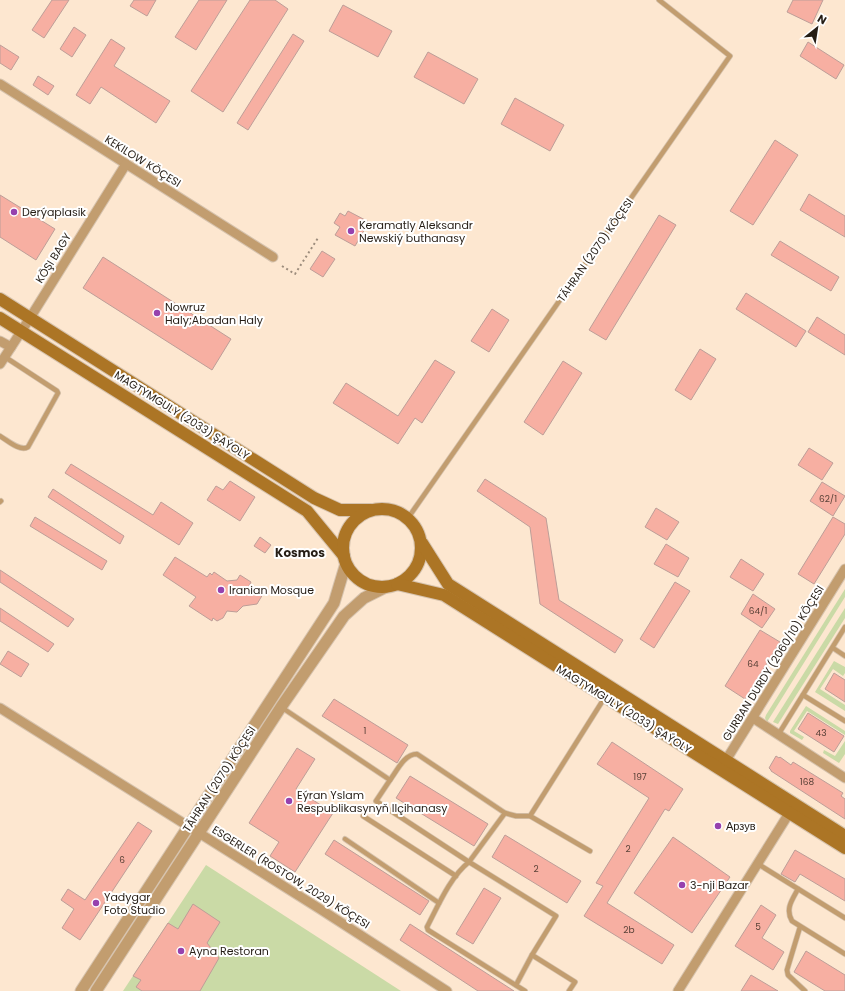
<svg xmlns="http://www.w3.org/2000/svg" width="845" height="991" font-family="Poppins,sans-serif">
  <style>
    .green { fill: #cadaa6 }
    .building { fill: #f7afa2; stroke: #bd9e98 }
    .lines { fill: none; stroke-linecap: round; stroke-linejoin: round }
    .service-casing { stroke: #d6c3ae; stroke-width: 6 }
    .minor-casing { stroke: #d6c3ae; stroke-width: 11 }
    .tertiary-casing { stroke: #d6c3ae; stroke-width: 13 }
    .secondary-casing { stroke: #d6c3ae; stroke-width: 14 }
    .path { stroke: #9c8c7c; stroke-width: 2; stroke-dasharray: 2 3; stroke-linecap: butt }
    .service { stroke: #c29d6f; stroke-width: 4.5 }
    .minor { stroke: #c29d6f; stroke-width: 9 }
    .tertiary { stroke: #c29d6f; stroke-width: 11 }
    .secondary { stroke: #ac7525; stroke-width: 12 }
    .poi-dot { fill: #9641ae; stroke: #fff; stroke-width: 1.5 }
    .labels { text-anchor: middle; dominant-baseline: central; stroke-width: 4; stroke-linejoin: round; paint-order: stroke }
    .number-label { font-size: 9px; fill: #5a4238 }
    .street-label { font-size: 11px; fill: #251d15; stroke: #fff }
    .poi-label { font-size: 11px; fill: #251d15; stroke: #fff; text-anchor: start }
    .neighbourhood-label { font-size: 12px; font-weight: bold; fill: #251d15; stroke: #fff }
  </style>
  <rect width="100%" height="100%" fill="#fde7d0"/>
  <!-- green -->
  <g class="green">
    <path d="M845,589v8l-78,125 -2,-4 1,-3z"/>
    <path d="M845,608v10l-67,106 -5,-2z"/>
    <path d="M834,661l11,6v6l-2,3 -10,-7 -13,20 25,16v6l-30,-19z"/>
    <path d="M806,706l39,25v4l-38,-24 -13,20 10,6 -2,3 -12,-7v-2z"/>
    <path d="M845,741v13l-6,9 -16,-10 1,-3 11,6z"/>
    <path d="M760,774l85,54v2l-86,-54z"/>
    <path d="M206,865l195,126h-278z"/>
  </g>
  <!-- building -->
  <g class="building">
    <path d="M52,0h17l-25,38 -12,-8z"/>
    <path d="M134,0h22l-9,16 -17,-10z"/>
    <path d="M199,0h28l-31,50 -21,-13z"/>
    <path d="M250,0h25l13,9 -65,103 -32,-21z"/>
    <path d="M793,0h30l-11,24 -25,-12z"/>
    <path d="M343,5l49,26 -14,26 -49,-26z"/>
    <path d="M74,27l12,8 -14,22 -12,-8z"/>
    <path d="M293,34l11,7 -56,89 -11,-7z"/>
    <path d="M111,39l14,9 -11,18 56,35 -14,22 -55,-36 -11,17 -14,-9z"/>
    <path d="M808,42l36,23 -8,14 -36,-23z"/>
    <path d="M0,45l19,12 -8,13 -11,-7z"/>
    <path d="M428,52l50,27 -14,25 -50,-27z"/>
    <path d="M38,76l16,10 -6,9 -15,-10z"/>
    <path d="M515,98l49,27 -14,26 -49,-27z"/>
    <path d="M775,140l23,15 -45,70 -23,-14z"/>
    <path d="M809,194l36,22v21l-45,-27z"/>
    <path d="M0,195l55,34 -19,31 -36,-23z"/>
    <path d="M348,211l21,11 -14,24 -20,-11 5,-8 -6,-4 6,-10 5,3z"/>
    <path d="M659,215l17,10 -70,115 -17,-10z"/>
    <path d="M780,241l59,36 -8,14 -60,-36z"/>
    <path d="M322,251l13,8 -12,18 -13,-8z"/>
    <path d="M103,257l128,82 -19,31 -129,-82z"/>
    <path d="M746,293l60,38 -10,16 -60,-38z"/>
    <path d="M492,309l17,11 -20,32 -18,-11z"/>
    <path d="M817,317l28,18v20l-37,-23z"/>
    <path d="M700,349l16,10 -25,41 -16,-10z"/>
    <path d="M435,360l20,12 -33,51 -7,-5 -17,26 -65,-41 13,-20 52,33z"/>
    <path d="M563,361l19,12 -39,62 -19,-13z"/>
    <path d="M809,448l24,15 -11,17 -24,-15z"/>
    <path d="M71,464l82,51 8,-13 32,21 -14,22 -114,-72z"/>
    <path d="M485,479l61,39 13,82 64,40 -8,13 -75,-49 -10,-77 -53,-36z"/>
    <path d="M230,481l25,16 -15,24 -33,-21 9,-14 7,4z"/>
    <path d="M822,482l23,14 -12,20 -23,-15z"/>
    <path d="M53,489l71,47 -4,8 -72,-47z"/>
    <path d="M656,508l23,14 -12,18 -22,-13z"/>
    <path d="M35,517l72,44 -5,9 -72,-44z"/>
    <path d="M833,517l12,7v10l-31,50 -16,-10z"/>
    <path d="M260,537l11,8 -6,8 -11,-7z"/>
    <path d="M666,544l23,14 -11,19 -24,-13z"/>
    <path d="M175,557l32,20 3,-4 2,2 2,-3 13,9 10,-1 3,-5 11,7 -2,4 14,8 -6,10 -14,2 -6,6 -10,-1 -4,7 -6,3 -4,-3 -1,3 -23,-15 7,-9 -33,-22z"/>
    <path d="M741,559l23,15 -11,17 -23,-14z"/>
    <path d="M0,570l74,49 -6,8 -68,-45z"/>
    <path d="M675,582l15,9 -36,57 -14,-9z"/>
    <path d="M753,594l22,15 -13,19 -21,-14z"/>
    <path d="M0,608l54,36 -6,8 -48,-31z"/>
    <path d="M760,630l20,12 -35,57 -20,-13z"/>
    <path d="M8,651l21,13 -8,13 -21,-13z"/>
    <path d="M834,673l11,7v22l-20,-13z"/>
    <path d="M334,699l74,46 -11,18 -75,-47z"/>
    <path d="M808,713l36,23 -10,16 -36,-23z"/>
    <path d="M612,742l71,47 -14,22 -4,-2 -58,94 67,42 -12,19 -78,-48 19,-30 -7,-3 53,-85 -52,-34z"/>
    <path d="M297,748l18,11 -19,30 37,24 -38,59 -25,-16 9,-14 -30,-19z"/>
    <path d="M776,756l3,2 1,-1 11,8 2,-3 50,31 -2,3 4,3v20l-74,-48v-1l-2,-2z"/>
    <path d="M410,776l78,48 -14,22 -78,-48z"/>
    <path d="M138,822l14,9 -72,109 -18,-12 12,-19 -13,-9 7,-11 17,11z"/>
    <path d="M505,835l76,46 -14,22 -75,-46z"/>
    <path d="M673,837l57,40 -38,56 -58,-40z"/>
    <path d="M334,840l95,61 -9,14 -95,-61z"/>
    <path d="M795,850l50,29v22l-45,-27 -5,8 -14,-8z"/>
    <path d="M484,888l17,10 -28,46 -17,-10z"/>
    <path d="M193,904l27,18 -13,21 12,15 -19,33h-58l-6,-4 5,-7 -8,-4 35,-53 10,6z"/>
    <path d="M761,905l15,10 -14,23 22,14 -11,18 -38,-24z"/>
    <path d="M410,924l104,67h-36l-78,-51z"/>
    <path d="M806,951l39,24v16h-20l-31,-19z"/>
    <path d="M751,975l27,16h-37z"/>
  </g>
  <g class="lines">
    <defs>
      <g id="service">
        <path d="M0,436c7,4 20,16 28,11l30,-54 -1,-2 -52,-34"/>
        <path d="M0,502l1,-1"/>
        <path d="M408,518l322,-462 -71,-56"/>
        <path d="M833,648l12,8"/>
        <path d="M803,695l42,26"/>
        <path d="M281,707l109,73 -14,21 93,61 87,54 -24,39 43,27 -6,9"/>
        <path d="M778,735l67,-108"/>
        <path d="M390,780c7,-9 14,-26 27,-26l88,59"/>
        <path d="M363,816l93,60"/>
        <path d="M530,816l60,35"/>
        <path d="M345,839l94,64"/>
        <path d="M758,864l87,54"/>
        <path d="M798,889c-6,11 -13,20 -6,32l53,33"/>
        <path d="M800,927l-13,43 1,5 17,16"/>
        <path d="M516,985l16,-30"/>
        <path d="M525,991l-97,-61 -1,-3c11,-21 23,-50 42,-65l36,-49 11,3h14l75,-119"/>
      </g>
      <g id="minor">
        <path d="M0,84l273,173"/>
        <path d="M0,341l11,6"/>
        <path d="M0,364l30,-46 96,-154"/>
        <path d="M0,708l320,201 127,82"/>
        <path d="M753,718l92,60"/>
        <path d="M723,765l122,-196"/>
        <path d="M678,991l115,-184"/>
      </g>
      <g id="tertiary">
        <path d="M81,991l253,-388 12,-40"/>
        <path d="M96,991l185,-284 63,-91 20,-18 22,-11"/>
      </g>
      <g id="secondary">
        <path d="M0,299l314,199 26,12h31"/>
        <path d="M0,318l307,193 37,45"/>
        <circle cx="382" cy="548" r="39"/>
        <path d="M422,543l26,41 397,252"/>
        <path d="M397,584l47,11 401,253"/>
      </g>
    </defs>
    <!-- service casing -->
    <use href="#service" class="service-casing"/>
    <!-- minor casing -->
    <use href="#minor" class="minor-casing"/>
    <!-- tertiary casing -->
    <use href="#tertiary" class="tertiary-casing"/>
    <!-- secondary casing -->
    <use href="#secondary" class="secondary-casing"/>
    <!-- path -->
    <path class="path" d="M282,266l13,8 23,-36"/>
    <!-- service -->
    <use href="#service" class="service"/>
    <!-- minor -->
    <use href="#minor" class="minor"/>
    <!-- tertiary -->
    <use href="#tertiary" class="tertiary"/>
    <!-- secondary -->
    <use href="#secondary" class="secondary"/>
  </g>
  <!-- markers -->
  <g class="poi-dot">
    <circle cx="14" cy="212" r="4"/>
    <circle cx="351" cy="231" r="4"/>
    <circle cx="157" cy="313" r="4"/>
    <circle cx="221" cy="590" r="4"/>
    <circle cx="289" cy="801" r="4"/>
    <circle cx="718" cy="826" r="4"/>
    <circle cx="682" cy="885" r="4"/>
    <circle cx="96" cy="903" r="4"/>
    <circle cx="181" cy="951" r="4"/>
  </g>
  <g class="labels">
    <!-- number labels -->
    <g class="number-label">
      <text x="828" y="499">62/1</text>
      <text x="758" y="611">64/1</text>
      <text x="753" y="664">64</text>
      <text x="365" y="731">1</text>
      <text x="821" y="733">43</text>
      <text x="640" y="777">197</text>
      <text x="807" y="782">168</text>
      <text x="628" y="849">2</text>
      <text x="122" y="860">6</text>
      <text x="536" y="869">2</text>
      <text x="758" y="927">5</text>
      <text x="629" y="930">2b</text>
    </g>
    <!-- street labels -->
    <g class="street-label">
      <text transform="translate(143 161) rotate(32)">KEKILOW KÖÇESI</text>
      <text transform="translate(595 250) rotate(-55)">TÄHRAN (2070) KÖÇESI</text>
      <text transform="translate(53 258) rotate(-58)">KÖŞI BAGY</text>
      <text transform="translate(182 415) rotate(32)">MAGTYMGULY (2033) ŞAÝOLY</text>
      <text transform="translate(773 663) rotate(-58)">GURBAN DURDY (2060/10) KÖÇESI</text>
      <text transform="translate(624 709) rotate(32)">MAGTYMGULY (2033) ŞAÝOLY</text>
      <text transform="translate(219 779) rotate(-57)">TÄHRAN (2070) KÖÇESI</text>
      <text transform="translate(291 877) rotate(32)">ESGERLER (ROSTOW, 2029) KÖÇESI</text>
    </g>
    <!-- poi labels -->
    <g class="poi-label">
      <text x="22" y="212">Derýaplasik</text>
      <text x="359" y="225">Keramatly Aleksandr<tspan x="359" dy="13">Newskiý buthanasy</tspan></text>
      <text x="165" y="307">Nowruz<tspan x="165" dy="13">Haly;Abadan Haly</tspan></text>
      <text x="229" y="590">Iranian Mosque</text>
      <text x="297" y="795">Eýran Yslam<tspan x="297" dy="13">Respublikasynyň Ilçihanasy</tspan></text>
      <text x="726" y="826">Арзув</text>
      <text x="690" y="885">3-nji Bazar</text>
      <text x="104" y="897">Yadygar<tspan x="104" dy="13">Foto Studio</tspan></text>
      <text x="189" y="951">Ayna Restoran</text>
    </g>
    <!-- neighbourhood labels -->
    <g class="neighbourhood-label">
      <text x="300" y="552">Kosmos</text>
    </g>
  </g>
  <!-- north arrow -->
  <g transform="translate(817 28) rotate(30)" stroke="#ffffff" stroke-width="3" paint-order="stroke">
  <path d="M0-3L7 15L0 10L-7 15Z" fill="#251d15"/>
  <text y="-6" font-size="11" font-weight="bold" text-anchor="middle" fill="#251d15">N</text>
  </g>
</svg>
